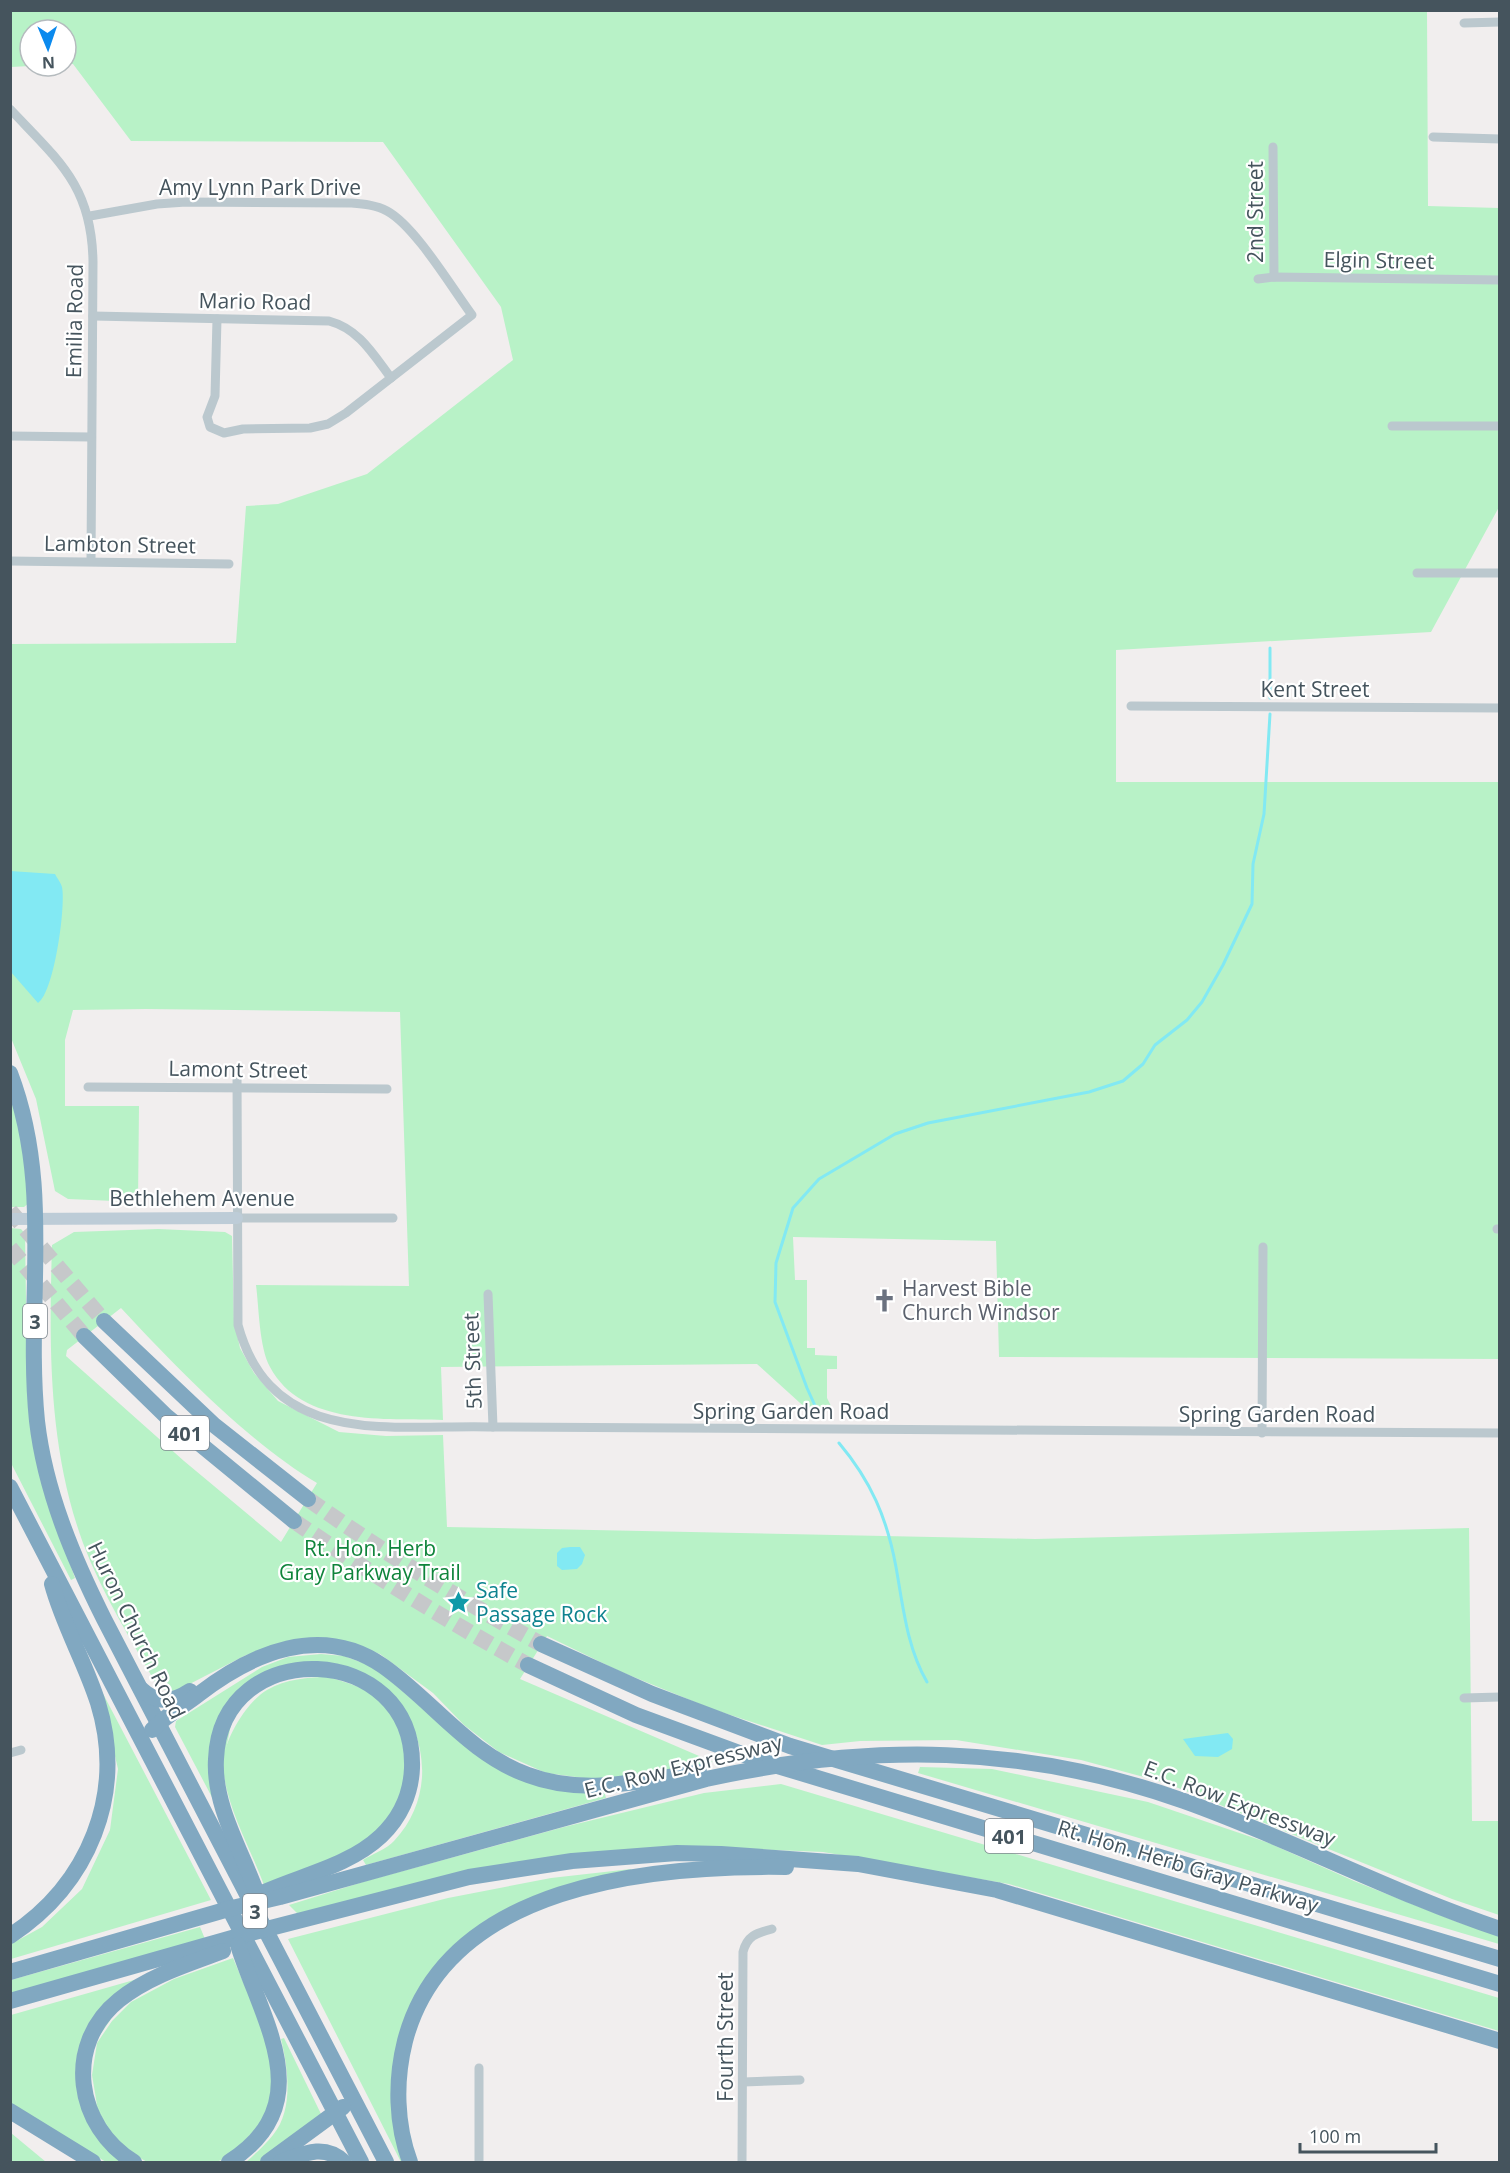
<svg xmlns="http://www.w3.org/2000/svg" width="1510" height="2173" font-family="'Open Sans',sans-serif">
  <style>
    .green { fill: #b8f2c7; fill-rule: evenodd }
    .water { fill: #82e9f3 }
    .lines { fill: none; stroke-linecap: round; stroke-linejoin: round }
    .stream { stroke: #82e9f3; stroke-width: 3 }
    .highway-tunnel { stroke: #c6c8ca; stroke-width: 16; stroke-dasharray: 16 8; stroke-linecap: butt }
    .street { stroke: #bbc8ce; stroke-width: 9 }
    .secondary { stroke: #bdccd7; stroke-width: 12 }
    .highway { stroke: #81a8c1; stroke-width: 16 }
    .labels { text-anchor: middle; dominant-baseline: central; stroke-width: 4.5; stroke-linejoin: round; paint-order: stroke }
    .shield { fill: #fff; stroke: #7d878e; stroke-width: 1.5 }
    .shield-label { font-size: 20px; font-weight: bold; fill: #45545d }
    .street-label { font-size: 21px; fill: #45545d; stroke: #fff }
    .worship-label { font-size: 21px; fill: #5b616d; stroke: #fff; text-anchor: start }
    .park-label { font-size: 21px; fill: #0f843b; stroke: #fff }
    .culture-label { font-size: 21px; fill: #0d838f; stroke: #fff; text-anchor: start }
  </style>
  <rect width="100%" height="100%" fill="#f1eeee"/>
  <!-- green -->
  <g class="green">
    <path d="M11,11h1416l1,195 71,2v299l-68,125 -315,18v132h383v577l-500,-2 -3,-116 -203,-4 2,43h12v68h8v7l22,1v13h-10v29l4,8 -21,6 -53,-48 -316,3 2,53c-57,-2 -141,7 -173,-53 -11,-20 -11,-60 -14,-82l153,1 -9,-274 -254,-3 -73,1 -8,30v66h74l-1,96 -70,-3 -13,-8 -19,-92 -25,-61v-394l225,-1 10,-137 32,-2 89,-30 146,-114 -12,-53 -118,-165 -252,-1 -58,-77h-7v-34h-36v36l-19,1z"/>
    <path d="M10,1094l14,55 6,53 -6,5h-13z"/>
    <path d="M10,1228l11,1 4,5 2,132 19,131 29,81 -4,2 -60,-117z"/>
    <path d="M158,1229l67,3 7,4 2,85 6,27 14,25 24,28 61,31 47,4 57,-1 4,92 588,12 434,-11 3,293h27v94l-47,-16 -286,-116 -85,-23 -125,-20 -96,1 -38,4 -110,-36 -93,-38 -72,-35 -27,43 193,83 -93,16 -29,1 -45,-6 -47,-21 -35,-27 -31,-32 -53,-39 -36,-13 -98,14 -70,36 -17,-2c-27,-48 -57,-95 -76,-146 -35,-96 -34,-197 -31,-298l22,-13zM121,1308c54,58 128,135 196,175l-36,59 -97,-81 -118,-105 1,-6z"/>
    <path d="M321,1654l23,2 30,11 108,92 122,32 2,7 -240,67 -3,-5c9,-6 24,-11 31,-19 63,-67 13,-178 -77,-179 -14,-1 -64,26 -80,33l-22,108 -40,-76 1,-6 86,-54 26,-10z"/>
    <path d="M329,1677c18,6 39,11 54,25 39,39 27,106 -14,138 -28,23 -71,33 -105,45 -14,-38 -37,-76 -41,-117 -2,-24 23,-66 44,-78 19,-11 41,-13 62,-13z"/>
    <path d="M99,1686l112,214 -200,59v-15l31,-17 40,-38 28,-59 8,-61z"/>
    <path d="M920,1767l72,2 156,33 121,41 85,38 106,42 39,12v9l-581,-171z"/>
    <path d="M781,1784l718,214v33l-490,-147 -186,-32 -124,-5 -91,4 -310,63 -9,-9 77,-24 198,-54 140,-34z"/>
    <path d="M631,1869l2,7 -103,24 -44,20 -28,25 -58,98 1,119 -113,-223 160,-41 103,-20z"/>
    <path d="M200,1927l5,12 -194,57v-16z"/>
    <path d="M233,1958l33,78 9,44 -8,37 -38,40 -13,5h-69l-19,-11 -16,-16 -15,-30 -5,-30 5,-32 15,-22 19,-19 43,-23z"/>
    <path d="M134,1980l1,4 -57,83 48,95h-20l-95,-58v-89z"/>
    <path d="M284,2038l38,78 -62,46h-14c9,-8 19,-17 27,-27 21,-25 15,-67 8,-96z"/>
    <path d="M11,2133l35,29h-35z"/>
  </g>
  <!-- water -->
  <g class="water">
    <path d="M10,871l45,3c2,4 6,9 7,13 4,20 -8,106 -24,116l-27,-31z"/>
    <path d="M570,1547h10l5,8 -3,9 -5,5 -15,1 -5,-4v-13l5,-5z"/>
    <path d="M1228,1733l5,6 -1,10 -14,8 -23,-1 -12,-17z"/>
  </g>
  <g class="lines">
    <!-- stream -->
    <g class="stream">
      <path d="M1270,648v50"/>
      <path d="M817,1410l-10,-22 -32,-86 1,-39 17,-55 26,-29 76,-45 33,-11 161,-31 34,-11 20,-17 12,-19 32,-25 15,-18 21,-37 29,-61 1,-40 11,-50 6,-100"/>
      <path d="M839,1443c32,38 48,75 57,124 7,39 11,81 31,115"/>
    </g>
    <!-- highway-tunnel -->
    <g class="highway-tunnel">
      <path d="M10,1211l94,110"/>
      <path d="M10,1248l74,88"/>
      <path d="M308,1499c75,53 153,101 233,145"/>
      <path d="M294,1521c76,52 153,100 234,144"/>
    </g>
    <!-- street -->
    <g class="street">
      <path d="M1464,23l36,-1"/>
      <path d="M10,109c49,52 82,77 83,153l-2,299"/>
      <path d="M1433,137l67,2"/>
      <path d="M1273,147l1,130"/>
      <path d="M90,216l67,-12 29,-2 165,1c12,1 25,2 36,8 28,15 65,77 85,104l-126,98 -18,11 -18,4 -67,1 -19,4 -14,-6 -3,-10 8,-21 2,-77"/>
      <path d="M1258,279l16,-2 226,3"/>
      <path d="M93,316l236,5c30,8 44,33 62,57"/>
      <path d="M1392,426h108"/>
      <path d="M10,436l81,1"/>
      <path d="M10,561l219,3"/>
      <path d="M1417,573h83"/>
      <path d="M1131,706l369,2"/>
      <path d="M237,1072l1,253c34,125 155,99 255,102l1007,6"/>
      <path d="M88,1087l299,2"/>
      <path d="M237,1218h156"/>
      <path d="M1497,1229h3"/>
      <path d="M488,1294l5,133"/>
      <path d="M1262,1433l1,-186"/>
      <path d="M1464,1698l36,-1"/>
      <path d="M10,1753l11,-3"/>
      <path d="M743,2082l57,-2"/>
      <path d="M479,2162v-94"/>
      <path d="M742,2162l1,-210c4,-16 13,-19 29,-23"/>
    </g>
    <!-- secondary -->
    <path class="secondary" d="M10,1219l227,-1"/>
    <!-- highway -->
    <g class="highway">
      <path d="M10,1073c44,115 15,229 27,348 8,70 36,136 67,198l282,543"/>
      <path d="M104,1321l110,104 94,74"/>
      <path d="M84,1336l82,80 128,105"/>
      <path d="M10,1487l351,675"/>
      <path d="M541,1644l111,50 138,52 710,213"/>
      <path d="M528,1665l108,50 125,46 739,223"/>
      <path d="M141,1689c16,15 31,14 49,2"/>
      <path d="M152,1730c14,-15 32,-24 47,-36 53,-41 122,-71 184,-28 50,35 86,88 145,109 55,21 114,6 171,-3"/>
      <path d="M258,1895c40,-19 90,-28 123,-59 19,-18 30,-42 31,-68 4,-127 -191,-134 -196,-9 -3,49 29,97 44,143"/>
      <path d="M10,1936c79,-52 116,-142 88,-233 -13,-41 -35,-78 -46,-119"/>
      <path d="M10,1972l222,-64 48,-11 426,-118c164,-36 318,-35 478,22 107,38 208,92 316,128"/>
      <path d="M10,2001l229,-65 230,-59 103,-16 105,-8 44,1 137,10 139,26 503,151"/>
      <path d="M10,2111l83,51"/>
      <path d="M134,2162c-58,-35 -71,-117 -15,-162 30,-24 69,-36 104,-49"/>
      <path d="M229,2162c92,-59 33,-140 9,-217"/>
      <path d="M268,2162l75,-55"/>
      <path d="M281,2162c22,-8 43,-19 63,0"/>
      <path d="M410,2162c-14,-38 -15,-81 -5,-121 41,-157 246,-176 381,-174"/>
    </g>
  </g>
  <!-- icons -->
  <defs>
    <symbol id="church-bare" viewBox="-9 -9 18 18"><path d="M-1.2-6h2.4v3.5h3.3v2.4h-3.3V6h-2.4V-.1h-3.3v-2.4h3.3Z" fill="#6b7280" stroke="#fff" stroke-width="2.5" paint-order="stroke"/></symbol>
    <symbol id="sight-bare" viewBox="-9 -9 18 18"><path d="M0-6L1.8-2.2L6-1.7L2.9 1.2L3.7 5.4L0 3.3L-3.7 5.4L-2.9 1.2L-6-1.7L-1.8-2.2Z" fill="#0f9aa8" stroke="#fff" stroke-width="2.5" paint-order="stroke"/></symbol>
  </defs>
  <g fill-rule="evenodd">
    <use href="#church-bare" x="868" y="1284" width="33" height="33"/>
    <use href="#sight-bare" x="442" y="1586" width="33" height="33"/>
  </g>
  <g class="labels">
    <!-- shield labels -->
    <g class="shield">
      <rect x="23" y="1304" width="24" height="34" rx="4.5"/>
      <rect x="161" y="1416" width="48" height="34" rx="4.5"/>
      <rect x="985" y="1819" width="48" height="34" rx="4.5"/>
      <rect x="243" y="1894" width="24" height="34" rx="4.5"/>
    </g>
    <g class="shield-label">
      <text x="35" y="1321">3</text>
      <text x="185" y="1433">401</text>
      <text x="1009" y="1836">401</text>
      <text x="255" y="1911">3</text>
    </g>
    <!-- street labels -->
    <g class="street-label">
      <text x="260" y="187">Amy Lynn Park Drive</text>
      <text transform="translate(1255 212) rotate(-90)">2nd Street</text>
      <text transform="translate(1379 260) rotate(1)">Elgin Street</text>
      <text transform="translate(255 301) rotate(1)">Mario Road</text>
      <text transform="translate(74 321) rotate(-89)">Emilia Road</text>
      <text transform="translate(120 544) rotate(1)">Lambton Street</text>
      <text x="1315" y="689">Kent Street</text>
      <text transform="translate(238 1069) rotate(1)">Lamont Street</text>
      <text x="202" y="1198">Bethlehem Avenue</text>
      <text transform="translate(472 1361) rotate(-92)">5th Street</text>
      <text x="791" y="1411">Spring Garden Road</text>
      <text x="1277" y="1414">Spring Garden Road</text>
      <text transform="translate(137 1630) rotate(64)">Huron Church Road</text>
      <text transform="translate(683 1766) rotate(-14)">E.C. Row Expressway</text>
      <text transform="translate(1240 1803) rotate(21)">E.C. Row Expressway</text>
      <text transform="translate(1188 1866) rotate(17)">Rt. Hon. Herb Gray Parkway</text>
      <text transform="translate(725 2037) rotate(-90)">Fourth Street</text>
    </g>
    <!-- worship labels -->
    <g class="worship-label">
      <text x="902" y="1288">Harvest Bible<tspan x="902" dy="24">Church Windsor</tspan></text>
    </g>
    <!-- park labels -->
    <g class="park-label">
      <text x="370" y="1548">Rt. Hon. Herb<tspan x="370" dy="24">Gray Parkway Trail</tspan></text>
    </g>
    <!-- culture labels -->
    <g class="culture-label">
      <text x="476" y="1590">Safe<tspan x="476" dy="24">Passage Rock</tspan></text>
    </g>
  </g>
  <!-- border -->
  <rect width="1510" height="2173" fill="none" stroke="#45545d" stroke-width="24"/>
  <!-- north arrow -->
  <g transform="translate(48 48) rotate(178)"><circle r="28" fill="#ffffff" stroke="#b5bbbe" stroke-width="1.5"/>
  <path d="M0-4.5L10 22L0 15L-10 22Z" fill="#0b8aee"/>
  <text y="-9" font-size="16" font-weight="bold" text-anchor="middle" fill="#45545d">N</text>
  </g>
  <!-- scale -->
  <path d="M1300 2143v9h136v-9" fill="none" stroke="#45545d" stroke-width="3"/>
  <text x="1309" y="2143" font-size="18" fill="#45545d" stroke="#ffffff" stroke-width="4.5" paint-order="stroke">100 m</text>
</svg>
